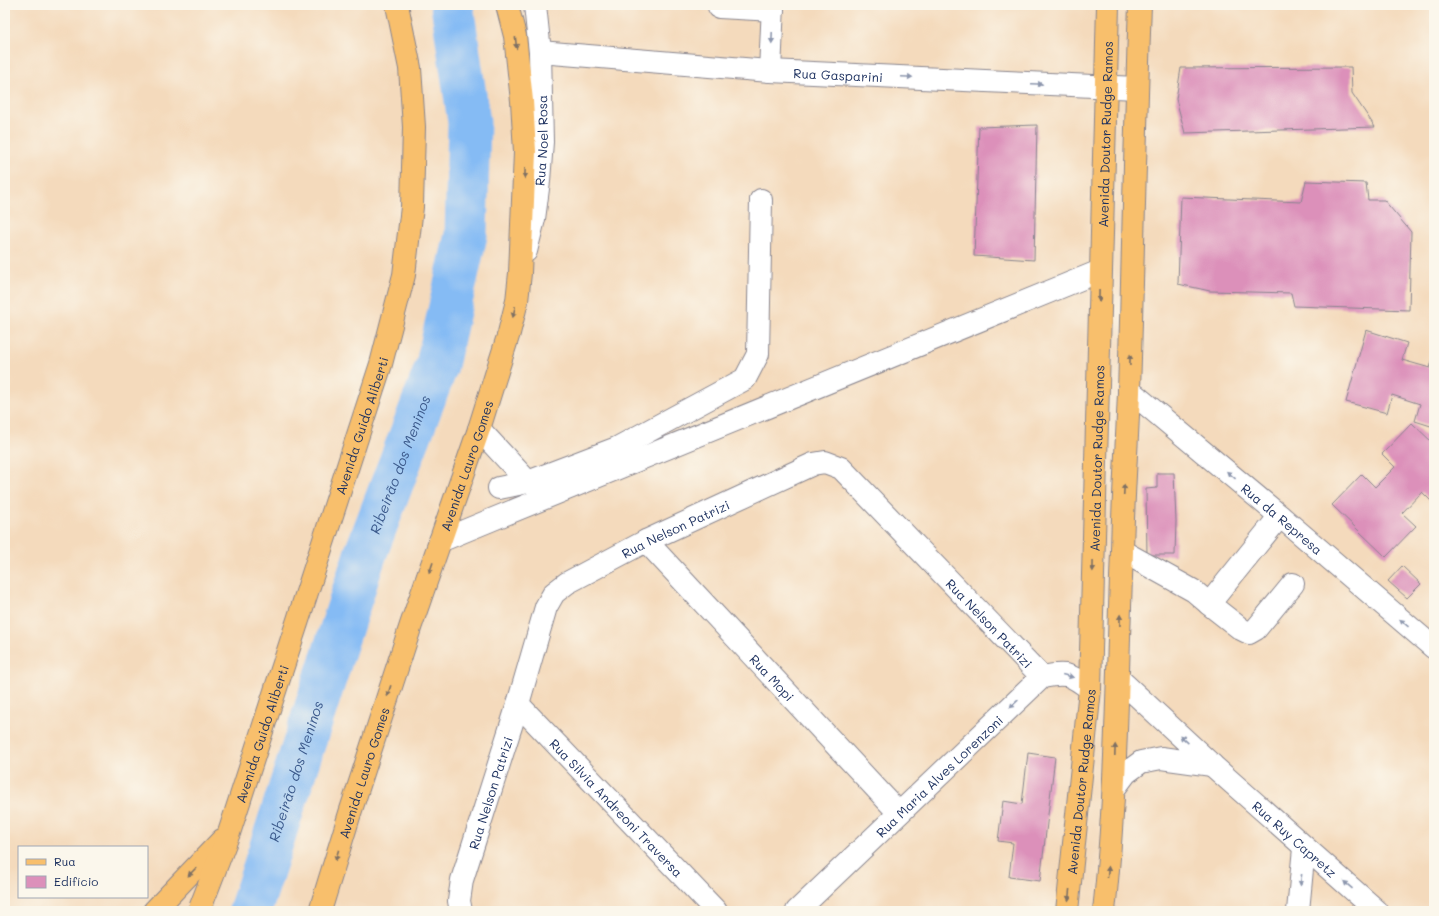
<svg xmlns="http://www.w3.org/2000/svg" width="1439" height="916" font-family="Mali,sans-serif">
  <style>
    .lines { fill: none; stroke-linecap: round; stroke-linejoin: round }
    .river { stroke: #85bbf4; stroke-width: 43 }
    .building { fill: #dc90ba }
    .minor-casing { stroke: #88848d; stroke-width: 24 }
    .major-casing { stroke: #88848d; stroke-width: 24 }
    .minor { stroke: #fff; stroke-width: 22 }
    .major { stroke: #f8bf6c; stroke-width: 22 }
    .oneway { fill: #8d97ae }
    .oneway2 { fill: #7e7064 }
    .labels { text-anchor: middle; dominant-baseline: central; stroke-width: 3; stroke-linejoin: round; paint-order: stroke }
    .street-label { font-size: 13px; fill: #1b2f5e; stroke: #fbf7ec }
    .water-label { font-size: 14px; font-style: italic; fill: #3b598b; stroke: #fbf7ec }
  </style>
  <rect width="100%" height="100%" fill="#fbf7ec"/>
  <filter id="ink" filterUnits="userSpaceOnUse"><feTurbulence type="fractalNoise" baseFrequency=".025" numOctaves="2"/><feDisplacementMap in="SourceGraphic" scale="8" xChannelSelector="R" yChannelSelector="G"/><feConvolveMatrix kernelMatrix="1 2 1 2 8 2 1 2 1" color-interpolation-filters="sRGB"/></filter>
  <filter id="wash" filterUnits="userSpaceOnUse"><feTurbulence type="fractalNoise" baseFrequency=".012" numOctaves="4" result="noise"/><feDisplacementMap in="SourceGraphic" scale="16" xChannelSelector="R" yChannelSelector="G"/><feGaussianBlur stdDeviation="0.9" result="paint"/><feColorMatrix in="noise" values="0 0 0 0 0 0 0 0 0 0 0 0 0 0 0 0 0 1.4 0 .05"/><feComposite in="paint" operator="in"/></filter>
  <g filter="url(#wash)">
    <rect width="100%" height="100%" fill="#f4dabc"/>
    <g class="lines">
      <!-- river -->
      <path class="river" id="s1" d="M250,911l115,-356 72,-190 29,-130 3,-113 -17,-117"/>
    </g>
    <g id="blocks">
      <!-- building -->
      <g class="building">
        <path d="M1351,67l1,26 23,34 -190,6 -9,-34 5,-31z"/>
        <path d="M1037,125l-3,135 -60,-4 5,-129z"/>
        <path d="M1306,181l60,2 2,17h16l27,32 -2,78 -115,-4 -3,-13 -81,-2 -32,-7 3,-87 120,5z"/>
        <path d="M1366,330l41,13 -5,17 28,8 4,-13v72l-19,-6 5,-17 -28,-9 -5,18 -41,-11z"/>
        <path d="M1412,423l22,21v60l-12,-12 -20,21 14,13 -30,31 -54,-52 30,-31 13,13 20,-20 -13,-13z"/>
        <path d="M1157,473h17l2,48 -1,34h-28l-1,-66 11,-1z"/>
        <path d="M1402,566l19,18 -14,14 -19,-17z"/>
        <path d="M1028,753l27,4 -15,124 -31,-4 4,-34 -15,-2 5,-40 19,3z"/>
      </g>
    </g>
  </g>
  <g filter="url(#ink)">
    <use href="#blocks" fill-opacity="0" stroke="#88848d" stroke-width="1"/>
    <g class="lines">
      <defs>
        <g id="minor">
          <path d="M719,7l54,3"/>
          <path id="s2" d="M540,52l230,19 367,17"/>
          <path d="M770,71l3,-66"/>
          <path id="s3" d="M526,251l8,-32 5,-38 3,-39 -2,-90 -5,-47"/>
          <path id="s4" d="M1129,390l151,126 154,132"/>
          <path d="M479,429l49,53"/>
          <path d="M499,488l29,-6 89,-34 128,-69 13,-25 3,-154"/>
          <path d="M440,541l46,-19 614,-251"/>
          <path id="s5" d="M646,541l253,272"/>
          <path d="M1122,551l72,40 15,13 71,-88"/>
          <path d="M1209,604l32,25 8,4 7,-4 37,-45"/>
          <path id="s6" d="M1118,678l94,87 165,146"/>
          <path id="s7" d="M518,704l198,207"/>
          <path d="M1114,789l12,-16 15,-11 20,-4 51,7"/>
          <path id="s8" d="M461,911l-2,-10 3,-21 56,-176 28,-97 8,-14 13,-10 79,-42 167,-77 12,-2 16,6 201,209"/>
          <path id="s9" d="M797,911l245,-234c25,-5 28,-3 48,12"/>
          <path d="M1298,911l6,-63"/>
        </g>
        <g id="major">
          <path d="M154,911l68,-71"/>
          <path id="s10" d="M199,911l30,-78 152,-469 23,-89 8,-68 2,-80 -4,-59 -13,-63"/>
          <path id="s11" d="M320,911l30,-98 61,-188 68,-196 30,-96 8,-32 3,-28 5,-121 -3,-51 -7,-65 -8,-31"/>
          <path id="s12" d="M1067,911l23,-222 18,-684"/>
          <path d="M1104,911c13,-119 13,-240 18,-359 1,-54 5,-107 7,-160 4,-129 6,-258 11,-387"/>
        </g>
      </defs>
      <!-- minor casing -->
      <use href="#minor" class="minor-casing"/>
      <!-- major casing -->
      <use href="#major" class="major-casing"/>
      <!-- minor -->
      <use href="#minor" class="minor"/>
      <!-- major -->
      <use href="#major" class="major"/>
    </g>
    <!-- one-way arrows -->
    <defs><path id="oneway-solid" d="M-6-.8H1V-3.2L6.5 0L1 3.2V.8H-6Z"/></defs>
    <g class="oneway">
      <use href="#oneway-solid" transform="translate(772 38) rotate(92)"/>
      <use href="#oneway-solid" transform="translate(907 77) rotate(3)"/>
      <use href="#oneway-solid" transform="translate(1037 84) rotate(3)"/>
      <use href="#oneway-solid" transform="translate(1231 475) rotate(-140)"/>
      <use href="#oneway-solid" transform="translate(1404 623) rotate(-139)"/>
      <use href="#oneway-solid" transform="translate(1068 676) rotate(15)"/>
      <use href="#oneway-solid" transform="translate(1014 704) rotate(136)"/>
      <use href="#oneway-solid" transform="translate(1184 739) rotate(-137)"/>
      <use href="#oneway-solid" transform="translate(1301 880) rotate(96)"/>
      <use href="#oneway-solid" transform="translate(1348 885) rotate(-139)"/>
    </g>
    <g class="oneway2">
      <use href="#oneway-solid" transform="translate(516 43) rotate(84)"/>
      <use href="#oneway-solid" transform="translate(525 173) rotate(92)"/>
      <use href="#oneway-solid" transform="translate(1099 296) rotate(91)"/>
      <use href="#oneway-solid" transform="translate(514 312) rotate(102)"/>
      <use href="#oneway-solid" transform="translate(1130 360) rotate(-89)"/>
      <use href="#oneway-solid" transform="translate(1124 490) rotate(-87)"/>
      <use href="#oneway-solid" transform="translate(1093 566) rotate(91)"/>
      <use href="#oneway-solid" transform="translate(431 568) rotate(109)"/>
      <use href="#oneway-solid" transform="translate(1120 620) rotate(-89)"/>
      <use href="#oneway-solid" transform="translate(389 691) rotate(108)"/>
      <use href="#oneway-solid" transform="translate(1115 750) rotate(-88)"/>
      <use href="#oneway-solid" transform="translate(337 855) rotate(107)"/>
      <use href="#oneway-solid" transform="translate(192 872) rotate(134)"/>
      <use href="#oneway-solid" transform="translate(1108 872) rotate(-85)"/>
      <use href="#oneway-solid" transform="translate(1069 895) rotate(96)"/>
    </g>
  </g>
  <g class="labels">
    <!-- street labels -->
    <g class="street-label">
      <text stroke="none"><textPath href="#s2" startOffset="299">Rua Gasparini</textPath></text>
      <text stroke="none"><textPath href="#s12" startOffset="778">Avenida Doutor Rudge Ramos</textPath></text>
      <text stroke="none"><textPath href="#s3" startOffset="112">Rua Noel Rosa</textPath></text>
      <text stroke="none"><textPath href="#s10" startOffset="512">Avenida Guido Aliberti</textPath></text>
      <text stroke="none"><textPath href="#s12" startOffset="454">Avenida Doutor Rudge Ramos</textPath></text>
      <text stroke="none"><textPath href="#s11" startOffset="469">Avenida Lauro Gomes</textPath></text>
      <text stroke="none"><textPath href="#s4" startOffset="200">Rua da Represa</textPath></text>
      <text stroke="none"><textPath href="#s8" startOffset="471">Rua Nelson Patrizi</textPath></text>
      <text stroke="none"><textPath href="#s8" startOffset="867">Rua Nelson Patrizi</textPath></text>
      <text stroke="none"><textPath href="#s5" startOffset="186">Rua Mopi</textPath></text>
      <text stroke="none"><textPath href="#s10" startOffset="188">Avenida Guido Aliberti</textPath></text>
      <text stroke="none"><textPath href="#s11" startOffset="145">Avenida Lauro Gomes</textPath></text>
      <text stroke="none"><textPath href="#s9" startOffset="196">Rua Maria Alves Lorenzoni</textPath></text>
      <text stroke="none"><textPath href="#s12" startOffset="130">Avenida Doutor Rudge Ramos</textPath></text>
      <text stroke="none"><textPath href="#s8" startOffset="123">Rua Nelson Patrizi</textPath></text>
      <text stroke="none"><textPath href="#s7" startOffset="143">Rua Silvia Andreoni Traversa</textPath></text>
      <text stroke="none"><textPath href="#s6" startOffset="239">Rua Ruy Capretz</textPath></text>
    </g>
    <!-- water labels -->
    <g class="water-label">
      <text stroke="none"><textPath href="#s1" startOffset="471">Ribeirão dos Meninos</textPath></text>
      <text stroke="none"><textPath href="#s1" startOffset="147">Ribeirão dos Meninos</textPath></text>
    </g>
  </g>
  <!-- margin -->
  <rect width="1439" height="916" fill="none" stroke="#fbf7ec" stroke-width="20"/>
  <!-- legend -->
  <rect x="18" y="846" width="130" height="52" fill="#fbf7ec" stroke="#a1a7b3"/>
  <rect x="26" y="859" width="20" height="6" fill="#f8bf6c" stroke="#a1a7b3"/>
  <text x="54" y="866" font-size="12" fill="#1b2f5e">Rua</text>
  <rect x="26" y="876" width="20" height="12" fill="#dc90ba" stroke="#a1a7b3"/>
  <text x="54" y="886" font-size="12" fill="#1b2f5e">Edifício</text>
</svg>
